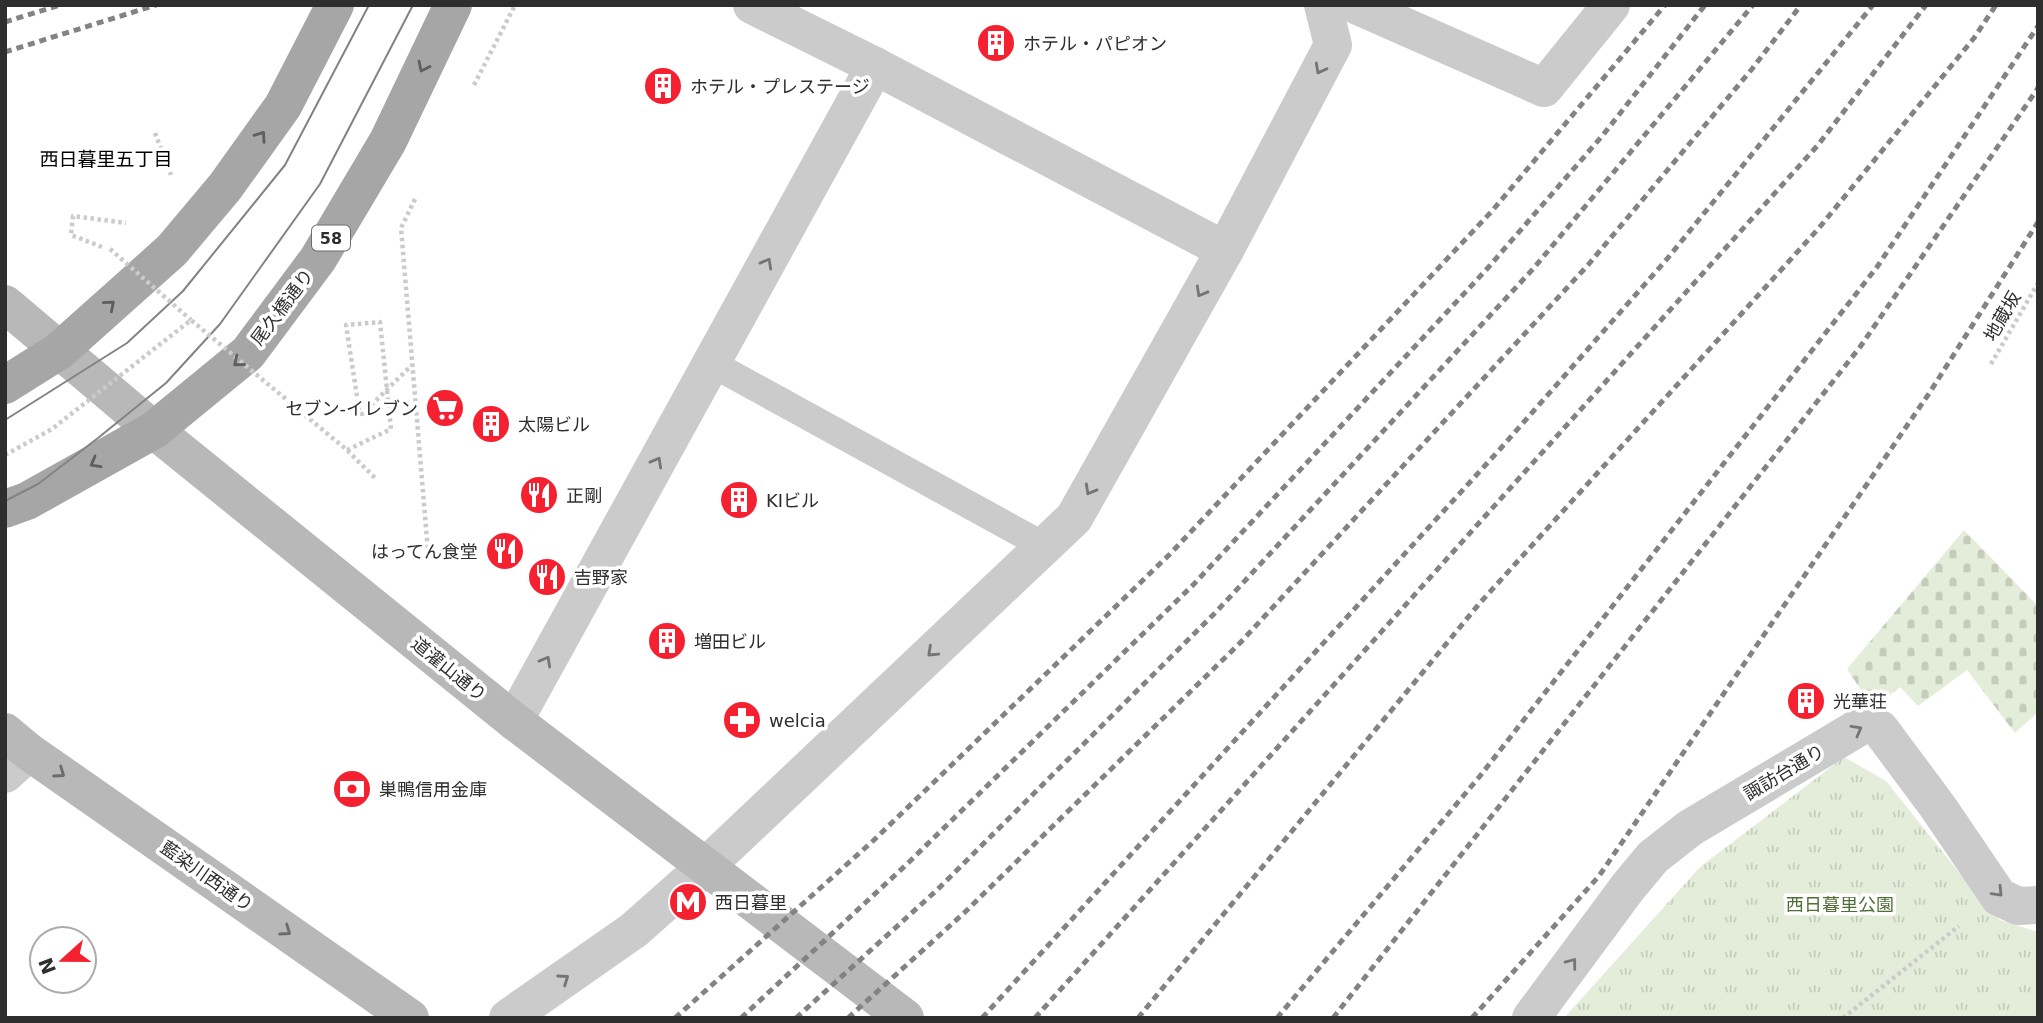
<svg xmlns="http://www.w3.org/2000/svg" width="2043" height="1023" font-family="'DejaVu Sans','Noto Sans JP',sans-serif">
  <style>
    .cemetery { fill: url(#cemetery-stones) }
    .park { fill: url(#park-tufts) }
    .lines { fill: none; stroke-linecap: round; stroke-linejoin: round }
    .path { stroke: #cbcbcb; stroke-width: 4.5; stroke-dasharray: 3.5 3.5; stroke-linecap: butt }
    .lane { stroke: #cbcbcb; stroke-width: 28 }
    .street { stroke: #cbcbcb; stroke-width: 38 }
    .secondary { stroke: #b8b8b8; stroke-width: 38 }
    .primary { stroke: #a6a6a6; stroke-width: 38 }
    .tram { stroke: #838383; stroke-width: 2 }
    .rail { stroke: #838383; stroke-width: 5; stroke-dasharray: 7 5; stroke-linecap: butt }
    .path-bridge { stroke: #cbcbcb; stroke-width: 4.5; stroke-dasharray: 3.5 3.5; stroke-linecap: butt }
    .oneway { stroke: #5e5e5e }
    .oneway2 { stroke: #757575 }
    .oneway3 { stroke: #6c6c6c }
    .labels { text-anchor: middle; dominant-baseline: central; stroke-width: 7; stroke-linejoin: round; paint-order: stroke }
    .shield { fill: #fff; stroke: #6d6d6d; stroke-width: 2 }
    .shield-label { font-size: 16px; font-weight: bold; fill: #2e2e2e }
    .poi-label { font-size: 18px; fill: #2e2e2e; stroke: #fff; text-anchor: start }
    .street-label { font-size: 18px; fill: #2e2e2e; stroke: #fff }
    .park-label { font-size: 18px; fill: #516e37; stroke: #fff }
    .neighbourhood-label { font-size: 19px; fill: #000; stroke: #fff }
  </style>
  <defs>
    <pattern id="cemetery-stones" width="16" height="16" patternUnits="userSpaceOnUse" patternTransform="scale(1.75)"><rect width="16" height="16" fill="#e4edda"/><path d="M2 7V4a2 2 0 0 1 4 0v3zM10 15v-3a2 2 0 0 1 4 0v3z" fill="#c4ccbb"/></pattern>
    <pattern id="park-tufts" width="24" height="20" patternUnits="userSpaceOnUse" patternTransform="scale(1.75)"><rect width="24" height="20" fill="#e4edda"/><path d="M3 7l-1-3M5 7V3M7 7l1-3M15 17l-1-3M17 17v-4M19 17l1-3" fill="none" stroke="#c4ccbb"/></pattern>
  </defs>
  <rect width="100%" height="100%" fill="#fff"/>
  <!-- cemetery -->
  <path class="cemetery" d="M1964,530l74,76v106l-23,21 -48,-63 -49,36 -18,-19 -27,21 -26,-39z"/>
  <!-- park -->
  <path class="park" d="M1844,757l42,24 99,124 15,15 38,12v86h-474l136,-151z"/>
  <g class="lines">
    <!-- path -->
    <g class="path">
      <path d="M474,85l41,-80"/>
      <path d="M155,133l16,42"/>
      <path d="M415,199l-14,29 27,324"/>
      <path d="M102,247l-31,-12 2,-19 53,7"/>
      <path d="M1991,364l47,-81"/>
      <path d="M361,415l51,-50"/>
      <path d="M347,450l44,-21 -11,-107 -34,3 14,91"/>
      <path d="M1843,1018l116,-92"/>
    </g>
    <!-- lane -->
    <path class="lane" d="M711,363l333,183"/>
    <!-- street -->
    <g class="street">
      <path d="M752,5l123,61 350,184"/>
      <path d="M1356,5l188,83 67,-83"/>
      <path d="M514,721l361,-655"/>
      <path d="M5,774l24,-22"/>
      <path d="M508,1018l126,-88 71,-63 369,-349 151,-268 108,-205 -10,-40"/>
      <path d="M1531,1018l97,-131 25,-30 37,-29 176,-105 14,6 58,78 61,90 19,9 20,-1"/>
    </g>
    <!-- secondary -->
    <g class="secondary">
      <path d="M5,304l149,126 360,291 391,297"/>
      <path d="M5,732l24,20 381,266"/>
    </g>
    <!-- primary -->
    <g class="primary">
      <path d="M5,385l54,-34 113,-101 53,-63 58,-81 52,-101"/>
      <path d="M5,509l22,-8 127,-71 94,-77 70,-94 70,-118 65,-136"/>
    </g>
    <!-- tram -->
    <g class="tram">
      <path d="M5,420l122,-77 56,-52 102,-126 84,-160"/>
      <path d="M5,501l33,-17 60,-46 68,-55 54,-59 100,-140 93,-179"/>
    </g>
    <!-- rail -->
    <g class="rail">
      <path d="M5,22l55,-17"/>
      <path d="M5,52l151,-47"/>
      <path d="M675,1018l199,-178 296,-286 322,-343 173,-206"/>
      <path d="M741,1018l165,-153 288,-281 292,-314 117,-135 102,-130"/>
      <path d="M796,1018l141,-128 279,-278 317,-343 220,-264"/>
      <path d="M848,1018l116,-105 276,-270 348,-378 164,-196 49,-64"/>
      <path d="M982,1018l519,-570 166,-189 206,-254"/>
      <path d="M1035,1018l783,-873 108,-140"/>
      <path d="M1138,1018l341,-414 340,-376 155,-190 22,-33"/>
      <path d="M1277,1018l203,-242 397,-509 161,-241"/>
      <path d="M1333,1018l527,-671 178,-259"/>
      <path d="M1472,1018l127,-142 331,-484 108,-170"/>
    </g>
    <!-- path-bridge -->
    <g class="path-bridge">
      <path d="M110,249l81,71"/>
      <path d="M5,455l47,-26 139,-109 156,130 28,28"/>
    </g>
  </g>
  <!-- one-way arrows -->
  <defs><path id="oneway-chevron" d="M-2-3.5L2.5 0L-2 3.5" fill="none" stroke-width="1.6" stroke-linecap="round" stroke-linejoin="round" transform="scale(1.75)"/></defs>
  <g class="oneway">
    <use href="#oneway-chevron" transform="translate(423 67) rotate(116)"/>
    <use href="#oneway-chevron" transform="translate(261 136) rotate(-55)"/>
    <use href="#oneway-chevron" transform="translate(110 305) rotate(-41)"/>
    <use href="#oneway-chevron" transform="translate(238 362) rotate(141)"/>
    <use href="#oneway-chevron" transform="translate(95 463) rotate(151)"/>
  </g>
  <g class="oneway2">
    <use href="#oneway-chevron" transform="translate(1320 69) rotate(118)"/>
    <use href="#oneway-chevron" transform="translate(767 263) rotate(-61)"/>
    <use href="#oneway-chevron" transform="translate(1201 292) rotate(119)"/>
    <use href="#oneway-chevron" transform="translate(657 462) rotate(-61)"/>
    <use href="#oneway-chevron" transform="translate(1090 490) rotate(119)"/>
    <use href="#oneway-chevron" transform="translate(932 652) rotate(137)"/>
    <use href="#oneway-chevron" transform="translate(546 661) rotate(-61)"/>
    <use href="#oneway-chevron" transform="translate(1857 730) rotate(-29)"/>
    <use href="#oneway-chevron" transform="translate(1998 892) rotate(46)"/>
    <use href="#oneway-chevron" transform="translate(1572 963) rotate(-53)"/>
    <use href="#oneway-chevron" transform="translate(564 979) rotate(-35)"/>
  </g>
  <g class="oneway3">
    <use href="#oneway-chevron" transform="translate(60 773) rotate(35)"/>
    <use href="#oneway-chevron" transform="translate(286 931) rotate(35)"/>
  </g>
  <!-- icons -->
  <defs>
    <symbol id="building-disc" viewBox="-11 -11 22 22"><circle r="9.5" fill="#f52030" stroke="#fff"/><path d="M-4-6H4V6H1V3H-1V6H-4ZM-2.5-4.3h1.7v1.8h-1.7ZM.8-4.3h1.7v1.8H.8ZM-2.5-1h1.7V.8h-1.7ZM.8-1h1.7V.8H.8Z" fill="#fff"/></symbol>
    <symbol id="supermarket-disc" viewBox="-11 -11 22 22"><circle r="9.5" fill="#f52030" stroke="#fff"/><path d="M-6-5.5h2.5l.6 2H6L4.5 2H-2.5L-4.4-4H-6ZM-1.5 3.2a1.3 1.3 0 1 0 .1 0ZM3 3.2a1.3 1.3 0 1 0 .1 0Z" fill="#fff"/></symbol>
    <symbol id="restaurant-disc" viewBox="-11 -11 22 22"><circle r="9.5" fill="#f52030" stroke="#fff"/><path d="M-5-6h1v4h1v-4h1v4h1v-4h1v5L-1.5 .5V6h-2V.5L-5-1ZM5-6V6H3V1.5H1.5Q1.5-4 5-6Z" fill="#fff"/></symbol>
    <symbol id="pharmacy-disc" viewBox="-11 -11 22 22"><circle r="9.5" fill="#f52030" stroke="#fff"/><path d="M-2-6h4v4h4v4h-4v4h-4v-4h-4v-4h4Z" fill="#fff"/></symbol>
    <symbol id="bank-disc" viewBox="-11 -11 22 22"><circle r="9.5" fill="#f52030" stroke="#fff"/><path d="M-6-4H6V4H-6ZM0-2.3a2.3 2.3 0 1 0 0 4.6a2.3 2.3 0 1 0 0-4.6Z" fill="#fff"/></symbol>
    <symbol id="metro-disc" viewBox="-11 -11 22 22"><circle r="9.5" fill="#f52030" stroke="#fff"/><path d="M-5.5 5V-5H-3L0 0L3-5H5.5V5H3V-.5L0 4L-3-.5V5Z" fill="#fff"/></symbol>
  </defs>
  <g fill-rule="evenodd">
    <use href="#building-disc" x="974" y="21" width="44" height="44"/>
    <use href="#building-disc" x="641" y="64" width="44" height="44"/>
    <use href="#supermarket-disc" x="423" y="386" width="44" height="44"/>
    <use href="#building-disc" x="469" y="402" width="44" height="44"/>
    <use href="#restaurant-disc" x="517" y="473" width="44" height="44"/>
    <use href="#building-disc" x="717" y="478" width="44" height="44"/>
    <use href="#restaurant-disc" x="483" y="529" width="44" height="44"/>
    <use href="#restaurant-disc" x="525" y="555" width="44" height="44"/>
    <use href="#building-disc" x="645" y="619" width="44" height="44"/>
    <use href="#building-disc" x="1784" y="679" width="44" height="44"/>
    <use href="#pharmacy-disc" x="720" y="698" width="44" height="44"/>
    <use href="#bank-disc" x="330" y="767" width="44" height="44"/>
    <use href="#metro-disc" x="666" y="880" width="44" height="44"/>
  </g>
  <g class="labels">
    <!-- shield labels -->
    <rect class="shield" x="312" y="225.5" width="38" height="25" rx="5"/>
    <g class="shield-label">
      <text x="331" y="238">58</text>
    </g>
    <!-- poi labels -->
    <g class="poi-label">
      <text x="1023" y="43">ホテル・パピオン</text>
      <text x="690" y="86">ホテル・プレステージ</text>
      <text x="418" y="408" text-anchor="end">セブン-イレブン</text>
      <text x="518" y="424">太陽ビル</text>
      <text x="566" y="495">正剛</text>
      <text x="766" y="500">KIビル</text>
      <text x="478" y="551" text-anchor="end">はってん食堂</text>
      <text x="574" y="577">吉野家</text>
      <text x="694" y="641">増田ビル</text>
      <text x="1833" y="701">光華荘</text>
      <text x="769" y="720">welcia</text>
      <text x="379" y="789">巣鴨信用金庫</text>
      <text x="715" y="902">西日暮里</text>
    </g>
    <!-- street labels -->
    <g class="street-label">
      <text transform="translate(282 307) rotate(-53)">尾久橋通り</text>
      <text transform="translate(2002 316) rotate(-60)">地蔵坂</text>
      <text transform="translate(449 669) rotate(39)">道灌山通り</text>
      <text transform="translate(1784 772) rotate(-31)">諏訪台通り</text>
      <text transform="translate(207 876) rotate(35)">藍染川西通り</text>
    </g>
    <!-- park labels -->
    <g class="park-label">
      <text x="1840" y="904">西日暮里公園</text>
    </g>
    <!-- neighbourhood labels -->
    <g class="neighbourhood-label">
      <text x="106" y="159">西日暮里五丁目</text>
    </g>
  </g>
  <!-- border -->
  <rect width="2043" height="1023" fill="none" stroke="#2e2e2e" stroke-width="14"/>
  <!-- north arrow -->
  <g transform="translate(63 960) rotate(249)"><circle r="33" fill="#ffffff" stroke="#ababab" stroke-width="2"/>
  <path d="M0-5L12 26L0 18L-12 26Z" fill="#f52030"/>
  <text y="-10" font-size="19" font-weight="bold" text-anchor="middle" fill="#2e2e2e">N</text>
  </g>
</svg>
